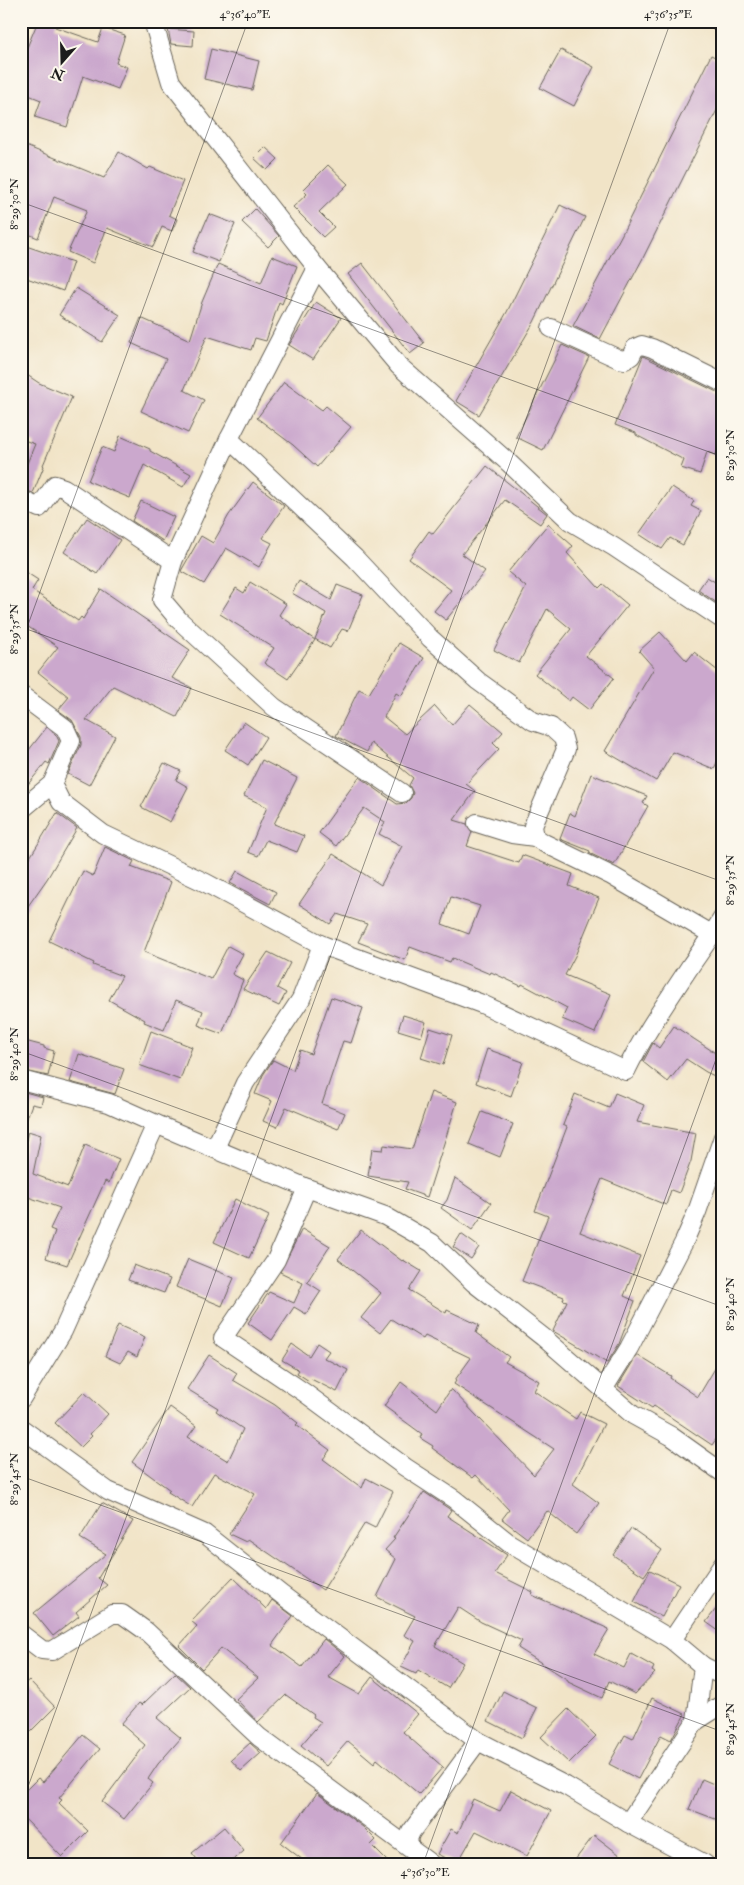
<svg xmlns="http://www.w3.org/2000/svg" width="744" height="1885" font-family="'IM FELL Double Pica',serif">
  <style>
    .building { fill: #cba8cd; fill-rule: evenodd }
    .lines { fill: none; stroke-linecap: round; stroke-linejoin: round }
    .minor-casing { stroke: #676258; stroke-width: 20 }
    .minor { stroke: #fff; stroke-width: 18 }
    .ticks { fill: none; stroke: #1c1c1c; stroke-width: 1; stroke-opacity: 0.45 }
    .neatline { fill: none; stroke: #1c1c1c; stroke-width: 2 }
    .ticks-label { font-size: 12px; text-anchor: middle; fill: #1c1c1c }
  </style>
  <rect width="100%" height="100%" fill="#fbf7ec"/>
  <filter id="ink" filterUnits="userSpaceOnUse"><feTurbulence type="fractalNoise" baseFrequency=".02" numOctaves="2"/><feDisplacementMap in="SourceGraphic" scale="10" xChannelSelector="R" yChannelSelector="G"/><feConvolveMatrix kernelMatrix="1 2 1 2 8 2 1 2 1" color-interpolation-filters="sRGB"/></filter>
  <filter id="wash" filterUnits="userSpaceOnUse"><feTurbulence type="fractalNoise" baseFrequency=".0096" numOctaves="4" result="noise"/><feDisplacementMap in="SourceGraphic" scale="20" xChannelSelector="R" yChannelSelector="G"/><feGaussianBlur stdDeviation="1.12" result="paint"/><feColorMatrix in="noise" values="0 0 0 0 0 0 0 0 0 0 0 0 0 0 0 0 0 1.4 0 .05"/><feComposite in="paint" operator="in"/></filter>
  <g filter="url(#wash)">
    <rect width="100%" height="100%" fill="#f1e4c7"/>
    <g id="blocks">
      <!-- building -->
      <g class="building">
        <path d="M38,21h19l-2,6 43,15 5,-14 22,7 -9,28 11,4 -9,22 -35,-13 -16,51 -32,-10 6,-17 -20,-8v-30z"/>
        <path d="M168,29l26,2 -1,15 -22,-2z"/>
        <path d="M211,49l48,12 -7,29 -48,-11z"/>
        <path d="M561,50l33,17 -20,39 -34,-18z"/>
        <path d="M711,55l12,6v37l-80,160 -43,81 -27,-13 49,-92z"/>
        <path d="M21,144l83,34 15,-26 29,17 2,-2 33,14 -14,34 8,4 -5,12 -10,-4 -9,20 -46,-19 -14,35 -25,-11 19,-42 -33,-13 -16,41 -17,-7z"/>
        <path d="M265,147l13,12 -11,11 -13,-12z"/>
        <path d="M328,165l20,19 -29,28 15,15 -11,10 -30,-30 14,-13 -4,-4z"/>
        <path d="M560,205l25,12 -51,105 -55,93 -23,-14 51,-89z"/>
        <path d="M255,209l24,27 -11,11 -26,-25z"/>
        <path d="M209,214l26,10 -16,38 -26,-10z"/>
        <path d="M26,246l47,16 -10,29 -42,-15v-16z"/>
        <path d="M272,256l25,10 -15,38 -3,-2 -13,39 -11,-3 -4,12 -44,-14 -23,54 20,10 -16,33 -47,-22 25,-52 -35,-16 10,-25 49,22 12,-38 16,-38 43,19z"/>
        <path d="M362,263l62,80 -14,11 -62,-80z"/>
        <path d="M76,288l44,27 -18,27 -43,-27z"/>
        <path d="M316,302l25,16 -28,42 -24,-15z"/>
        <path d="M562,345l27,12 -46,93 -27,-13z"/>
        <path d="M643,356l80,39v39l-7,21 -9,-3 -7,22 -19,-6 3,-8 -48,-25v-2l-21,-8z"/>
        <path d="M21,371l18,12 33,14 -29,68 1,1 -11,27 -12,-4v-11l14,-34 -14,-5z"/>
        <path d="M284,382l38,28 4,-4 25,21 -34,40 -24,-22 -36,-27z"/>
        <path d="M120,436l30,13v2l41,23 -8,13 -39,-22 -14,33 -42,-17 14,-34 12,5z"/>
        <path d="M487,466l60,48 -7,10 -35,-24 -43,54 23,17 -39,49 -12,-9 17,-21 -42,-31 20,-28 4,3z"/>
        <path d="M253,482l31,24 -22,32 10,5 -13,24 -33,-19 -22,36 -23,-13 20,-35 12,7 16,-28z"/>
        <path d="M672,487l22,14 -3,5 10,5 -18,34 -13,-7 -8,11 -23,-15z"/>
        <path d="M141,501l33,16 -11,24 -31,-20z"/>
        <path d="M87,518l33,22 -23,34 -33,-22z"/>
        <path d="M548,524l25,22 -6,7 32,35 4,-4 25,21 -42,51 28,22 -25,32 -17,-13 -3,4 -34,-27 36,-45 -24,-20 -28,54 -25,-13 32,-63 -18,-15z"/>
        <path d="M21,569l17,11 -6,10 46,31 3,-4 2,2 18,-30 89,61 -18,28 20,10 -15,29 -64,-31 -27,34 29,16 -26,49 -21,-11 13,-29v-8l-9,-17 -14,-10 11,-13 -31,-25 20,-25 -37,-25z"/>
        <path d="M707,577l16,10v9l-6,7 -19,-13z"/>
        <path d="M299,581l32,19 6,-15 26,10 -15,36 -6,-2 -12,19 -15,-9 11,-26 -34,-20z"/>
        <path d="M250,582l36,22 -7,11 36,25 -27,39 -24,-16 10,-15 -54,-34 16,-26 8,5z"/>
        <path d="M660,632l27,29 7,-9 29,23v73l-9,21 -41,-17 -17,29 -51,-30 49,-83 -15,-17z"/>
        <path d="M399,643l25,15 -23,38 -5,-3 -12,24 21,17 30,-28 17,19 18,-21 33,28 -10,11 6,6 -33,35 9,7 -21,29 13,4 5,8 -5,14 52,17 3,-8 35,13 16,6 -4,12 30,12 -24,58 -10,19 46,19 -16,39 -33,-14 5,-11 -45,-24 -1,2 -30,-14 -1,2 -38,-16 -2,4 -40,-15 -5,13 -47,-18 9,-18 -30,-10 -7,10 -31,-20 34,-50 48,31 21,-39 -23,-12 6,-12 -21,-14 -28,38 -17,-13 40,-56 38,27 9,-1 5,-5 2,-5 -4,-8 4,-7 -42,-35 -4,9 -31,-16 23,-47 10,5zM451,897l29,9 -11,28 -27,-10z"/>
        <path d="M244,722l22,15 -18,28 -23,-15z"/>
        <path d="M47,727l9,8 3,6 -10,23 -3,-2 -25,31v-33z"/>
        <path d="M262,760l35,18 -23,46 30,12 -7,16 -31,-12 -8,16 -10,-4 19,-45 -23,-11z"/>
        <path d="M164,763l17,8 -5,9 12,7 -18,35 -29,-15z"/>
        <path d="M591,774l56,22 -4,7 5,3 -34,59 -25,-12 1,-2 -30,-12 10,-26 5,3z"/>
        <path d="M57,813l20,15 -30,51 -26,37v-44z"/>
        <path d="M105,847l29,14 -3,6 40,15 -27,70 67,27 17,-33 15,8 -11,20 11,6 -21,54 -24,-9 5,-14 -27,-11 -12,30 -20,-8 1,-2 -36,-20 13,-24 -29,-11 1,-2 -45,-22 34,-70 10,5z"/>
        <path d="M237,871l39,21 -6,12 -40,-21z"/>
        <path d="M268,952l22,11 -13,25 9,5 -7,13 -36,-17z"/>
        <path d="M331,997l32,11 -12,35 -8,-2 -21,63 23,9 -7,16 -52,-22 -9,20 -14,-6 9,-20 -17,-7 8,-19 10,-15 20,10 7,-20 11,4z"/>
        <path d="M403,1015l23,7 -5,15 -23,-7z"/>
        <path d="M674,1026l49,32v22l-17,-8 -20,-13 -18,23 -25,-20 10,-19 6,5z"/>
        <path d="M430,1028l22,7 -9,30 -22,-7z"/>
        <path d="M151,1031l41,16 -12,33 -41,-15z"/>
        <path d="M21,1040l23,6v2l10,3 -6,25 -27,-6z"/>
        <path d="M487,1049l36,13 -12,34 -35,-13z"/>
        <path d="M79,1054l45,15 -9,25 -45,-12z"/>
        <path d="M21,1091l22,6 -2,9 -9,-2 -9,25 -2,-1z"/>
        <path d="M431,1092l26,10 -30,95 -22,-8 3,-7 -40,-6 4,-27 11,1 1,-5 28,4z"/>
        <path d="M615,1093l29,12 -7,17 59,11 -5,28 -12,32 -8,-3 -5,15 -64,-26 -22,53 60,24 -16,40 11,5 -16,43 -12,19 -54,-32 14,-30 -4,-1 1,-3 -42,-16 26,-65 -13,-5 32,-84 -4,-2 12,-31 34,14z"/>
        <path d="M482,1112l31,12 -13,33 -31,-13z"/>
        <path d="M28,1131l13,4 -8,39 35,13 17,-42 34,14 -10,24 -4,-2 -38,84 -21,-7 9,-27 -5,-2 10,-21 -32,-11v2l-7,-1v-36z"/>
        <path d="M455,1178l36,25 -19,27 -31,-22 6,-8z"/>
        <path d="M235,1199l34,17 -20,42 -35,-16z"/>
        <path d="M302,1229l28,17 -23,36 14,9 -15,23 -12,-7 -22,33 -24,-17 21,-31 25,11 9,-20 -23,-11z"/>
        <path d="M361,1230l41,31 1,-1 18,11 -12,19 37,23 1,-3 32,15 -3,8 33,24 -4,5 34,19 -5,10 42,28 4,-7 24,12 -31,60 26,19 -23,31 -29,-23 -20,27 -25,-19 7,-9 -33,-35 -3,3 -41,-30 1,-2 -13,-8 2,-4 -38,-28 17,-24 36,28 14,-21 83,86 20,-26 -100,-65 2,-3 -1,-1 16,-22 -46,-22 -2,3 -32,-20 -11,14 -19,-15 20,-25 -43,-34z"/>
        <path d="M461,1234l18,13 -8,12 -18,-12z"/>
        <path d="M188,1259l46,19 -12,28 -46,-19z"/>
        <path d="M134,1265l36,14 -6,14 -36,-13z"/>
        <path d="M118,1325l27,12 -8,20 -9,-5 -8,11 -15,-7z"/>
        <path d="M317,1343l12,8 -5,7 24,12 -11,22 -26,-13 -2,2 -12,-8 2,-3 -17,-10 10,-16 17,12z"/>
        <path d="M209,1355l28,18 -4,7 42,25 23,18 -2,2 34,25 -7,9 39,29 4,-10 27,14 -18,36 -10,-5 -42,67 -75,-51 -2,3 -17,-8 26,-40 -41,-21 -22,34 -24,-15 2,-2 -38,-28 38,-55 26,19 -8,11 40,24 15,-32 -27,-18 2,-3 -31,-19z"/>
        <path d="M637,1355l34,21 -1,2 28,19 25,-42v74l-11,16 -58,-39 -2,2 -34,-22z"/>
        <path d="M84,1392l24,22 -18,20 2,2 -11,11 -26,-24z"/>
        <path d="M424,1492l27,18 -4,6 60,39 -12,18 38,19 -1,3 77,34 -15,25 30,14 7,-14 23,13 -2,4 3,2 -20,21 -26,-13 -7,17 -34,-16v-2l-50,-32 4,-7 -41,-19 -23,-15 -23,39 28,17 -15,25 -30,-18 -2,4 -15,-7 14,-26 -11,-6 11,-19 -38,-19 19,-38 -11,-9 10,-11 -2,-1z"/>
        <path d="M102,1503l31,18 -35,57 9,7 -31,27 3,4 -26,20 -19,-23 72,-59 -26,-16z"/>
        <path d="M631,1528l31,22 -18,26 -31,-21z"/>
        <path d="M650,1570l29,14 -17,33 -28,-15z"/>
        <path d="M233,1577l33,32 6,-9 21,16 -21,29 30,22 22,-28 21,17 -17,21 31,17 13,-17 46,37 -15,18 40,35 -24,27 -42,-35 -3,4 -26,-22 -22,25 -25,-21 20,-23 -8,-5 1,-2 -28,-20 -28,27 -22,-23 22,-21 -37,-30 -19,21 -23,-23 18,-20 -6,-5z"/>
        <path d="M723,1600v34l-17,-12z"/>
        <path d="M175,1673l15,14 -33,31 24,20 -23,26 -10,15 5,4 -29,36 -22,-17 43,-57 -24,-21 18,-21 3,2z"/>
        <path d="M29,1680l26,27 -34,34v-54z"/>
        <path d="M503,1691l34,17 -15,30 -34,-17z"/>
        <path d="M652,1698l33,16 -14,26 -10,-5 -23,44 -29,-15 16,-29 8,4z"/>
        <path d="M568,1709l28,27 -27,27 -28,-26z"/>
        <path d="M83,1735l17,14 -41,49 3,2 -3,3 29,28 -26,26 -41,-42v-20l17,-17 5,4z"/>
        <path d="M250,1743l11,10 -20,18 -10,-11z"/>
        <path d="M702,1779l21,9v34l-34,-13z"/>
        <path d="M511,1790l40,21 -24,45 -51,-25 -19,33 -20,-10 14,-25 7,4 15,-34 27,12z"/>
        <path d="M317,1793l46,34 13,13 -5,5 19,19h-82l-27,-21z"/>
        <path d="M224,1827l20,24 -15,13h-28l-9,-11z"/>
        <path d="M594,1835l26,20 -6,9h-42z"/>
      </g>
    </g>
  </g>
  <g filter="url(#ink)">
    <use href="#blocks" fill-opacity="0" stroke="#676258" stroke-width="1"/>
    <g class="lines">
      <defs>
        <g id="minor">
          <path d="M153,21l18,61 146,186 82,98 110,97 61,58 44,26 109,73"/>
          <path d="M317,268l-88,171 -56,122 -11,39 17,20 95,87 128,86"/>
          <path d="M551,328l68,31 6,1 6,-4 4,-8 7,-3 10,3 71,35"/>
          <path d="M229,439l126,119 75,80 48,43 55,40 18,6 12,11 3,11 -33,77 2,11"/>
          <path d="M21,499l18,9 16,-23 9,3 109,73"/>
          <path d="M21,695l44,33 6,13 -19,43 -31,26"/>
          <path d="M52,784l9,18 42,32 103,49 116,62 160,59 144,67c18,-37 42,-71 65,-106 11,-16 22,-31 32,-48"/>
          <path d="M477,823l35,11 23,3 9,6 68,33 101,59"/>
          <path d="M21,1080l88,23 47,21 151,64 78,28 47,27 42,40 69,54 90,78 38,21 52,37"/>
          <path d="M215,1148l30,-65 56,-84 21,-54"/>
          <path d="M307,1188l-31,72 -53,78 82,55 100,74 49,32 55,44 163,97 31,26 20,10"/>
          <path d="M604,1388l25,-40 55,-106 13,-30 26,-75"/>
          <path d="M21,1399l42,-68 93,-207"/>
          <path d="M21,1428l87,63 97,43 77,61 196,146 88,45 62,37 77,41"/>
          <path d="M21,1634l21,16 10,1 60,-37h10l24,17 113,106 172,127"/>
          <path d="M672,1640l51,-76"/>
          <path d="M696,1721l7,-55"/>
          <path d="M628,1823l68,-102 27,-17"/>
          <path d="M410,1848l-2,-9 3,-7 67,-91"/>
        </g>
      </defs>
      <!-- minor casing -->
      <use href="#minor" class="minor-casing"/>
      <!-- minor -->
      <use href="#minor" class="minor"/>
    </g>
  </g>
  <!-- ticks -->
  <path class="ticks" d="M693,21l30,11M21,202l702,255M21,627l702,255M21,644l227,-623M21,1051l702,256M21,1476l702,256M21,1806l650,-1785M423,1864l300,-824"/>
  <!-- margin -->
  <rect width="744" height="1885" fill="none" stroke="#fbf7ec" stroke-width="55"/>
  <!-- north arrow -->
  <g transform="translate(62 62) rotate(200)" stroke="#fbf7ec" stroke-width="4" paint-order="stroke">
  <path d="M0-4L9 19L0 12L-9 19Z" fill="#1c1c1c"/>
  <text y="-8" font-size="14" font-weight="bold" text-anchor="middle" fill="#1c1c1c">N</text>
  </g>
  <rect x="28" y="28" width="688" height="1830" class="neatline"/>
  <g class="ticks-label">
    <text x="245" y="18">4°36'40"E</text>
    <text x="668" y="18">4°36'35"E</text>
    <text transform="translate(14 204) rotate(-90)" y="4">8°29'30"N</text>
    <text transform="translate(730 455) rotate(-90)" y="4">8°29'30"N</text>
    <text transform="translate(14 629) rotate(-90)" y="4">8°29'35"N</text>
    <text transform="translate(730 880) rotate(-90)" y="4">8°29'35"N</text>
    <text transform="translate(14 1054) rotate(-90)" y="4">8°29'40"N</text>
    <text transform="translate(730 1304) rotate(-90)" y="4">8°29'40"N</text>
    <text transform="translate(14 1479) rotate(-90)" y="4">8°29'45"N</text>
    <text transform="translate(730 1729) rotate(-90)" y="4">8°29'45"N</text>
    <text x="425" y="1876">4°36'30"E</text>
  </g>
</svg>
